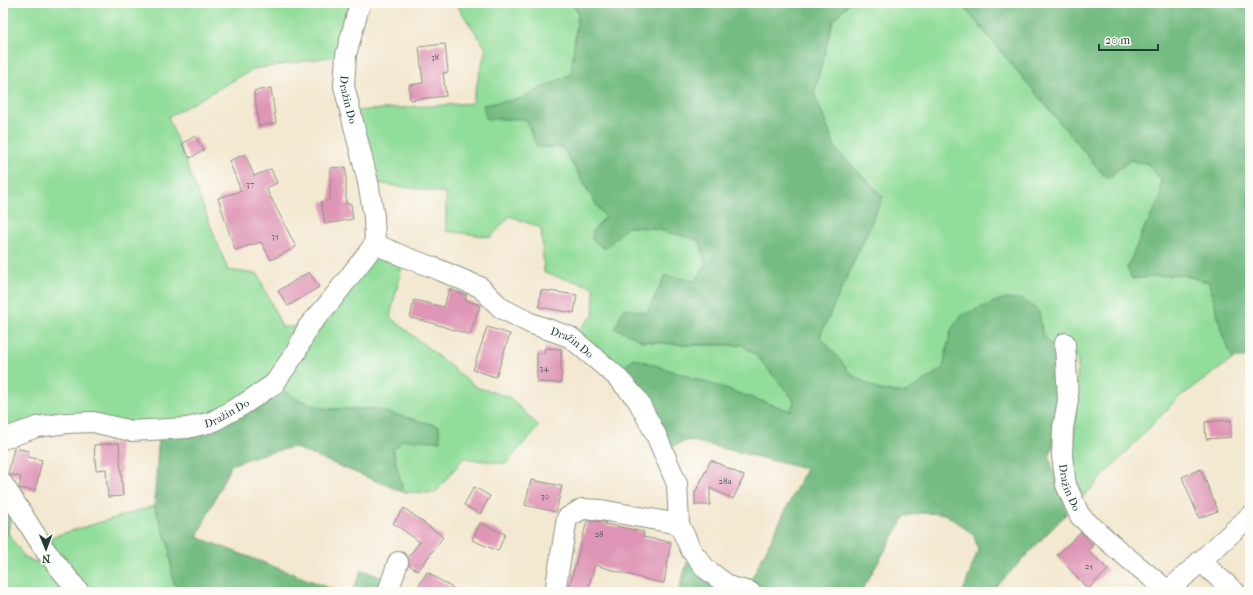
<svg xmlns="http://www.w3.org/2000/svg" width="1253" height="595" font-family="'IM FELL French Canon',serif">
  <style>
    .green { fill: #91dd9a; stroke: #588d67 }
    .forest { fill: #74bc82; stroke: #4a7c5b }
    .building { fill: #df95b6 }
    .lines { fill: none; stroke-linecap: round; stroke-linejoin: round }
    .minor-casing { stroke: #899282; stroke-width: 22 }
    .minor { stroke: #fff; stroke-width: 20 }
    .labels { text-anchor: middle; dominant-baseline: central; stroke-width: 4; stroke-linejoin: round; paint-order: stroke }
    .number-label { font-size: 9px; fill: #4f5354 }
    .street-label { font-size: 11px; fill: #1f3d34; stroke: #fdfcf7 }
  </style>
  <rect width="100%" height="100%" fill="#fdfcf7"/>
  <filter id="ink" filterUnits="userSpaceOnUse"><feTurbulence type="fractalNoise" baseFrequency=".025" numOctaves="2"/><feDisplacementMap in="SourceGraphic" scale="8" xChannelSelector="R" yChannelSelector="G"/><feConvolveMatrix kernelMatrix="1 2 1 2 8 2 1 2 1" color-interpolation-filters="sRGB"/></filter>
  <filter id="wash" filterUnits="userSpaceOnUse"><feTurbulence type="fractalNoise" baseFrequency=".012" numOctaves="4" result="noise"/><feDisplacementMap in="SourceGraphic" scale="16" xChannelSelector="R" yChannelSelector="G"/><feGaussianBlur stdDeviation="0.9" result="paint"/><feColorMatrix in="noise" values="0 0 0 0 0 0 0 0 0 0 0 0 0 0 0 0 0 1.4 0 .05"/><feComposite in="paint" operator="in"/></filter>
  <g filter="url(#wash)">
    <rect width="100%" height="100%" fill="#f3e8d0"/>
    <!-- green -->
    <g class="green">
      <path d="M3,3h354l-13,52 -90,14 -86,48 60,153 30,4 24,53h24l-34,56 -62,37 -207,9z"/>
      <path d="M455,3h116l7,9 -7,62 -51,25 -37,6 43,14 11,28h25l31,52 13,18 -13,14 -1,9 13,8 22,-21 24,1 48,12 7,24 -11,18 -30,-6 -18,37 -5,28 42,4h58l15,11 37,44 -3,11 -158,-53 -16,16 -19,-17 -20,-27 15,-14 1,-29 -50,-14 -3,-45 -31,-12 -19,21 -45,-6v-38l-76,-11 -17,-71 119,-8 14,-55z"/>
      <path d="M849,3h108l7,4 143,172 23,-19 18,3 13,17v18l-16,29 -18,41 5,11 46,-5 31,8 14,54 10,23 -56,40 -94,98 -8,-22 -3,-23 3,-28 3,-66 -22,1 -2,-10 -12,-16 -3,-21 -88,18 -8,38 -37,25 -27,-3 -27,-15 -32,-39 63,-139 -47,-48 -22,-56 19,-72z"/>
      <path d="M376,246l28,13 -14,58 86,70 33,10 30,29 -33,38 -42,-6 -29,35 -32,-1 -10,-42 10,-10 36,1 -64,-32h-48l-28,-9 -23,-15z"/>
      <path d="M154,506l15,40 4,35 6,11h-87l-44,-54z"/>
      <path d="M8,533l17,25 23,8 23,26h-68v-56z"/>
    </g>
    <!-- forest -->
    <g class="forest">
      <path d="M571,3h278l-16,18 -19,72 22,56 47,48 -63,139 32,39 27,15 27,3 37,-25 8,-38 11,-15 40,-16h21l16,13 3,21 12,16 5,25 -4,68 -6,15 18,56 -76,79h-28l15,-42 -4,-14 -13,-11 -16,-11 -24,-1 -16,3 -44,76h-89l-23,-8 57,-115 -117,-29 -25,9 -47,-75 16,-16 158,53 3,-11 -37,-44 -15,-11h-58l-42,-4 -27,-13 9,-20 23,5 18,-37 31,5 10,-17 -7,-24 -48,-12 -24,-1 -22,22 -13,-9 1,-9 12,-14 -12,-18 -30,-52h-26l-11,-28h-40l-3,-14 37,-6 51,-25 7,-62z"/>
      <path d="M957,3h293v354l-17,2 -10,-23 -14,-54 -31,-8 -46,5 -5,-11 18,-41 16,-29v-18l-13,-16 -18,-4 -23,19 -143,-172z"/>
      <path d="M276,385l23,15 28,9h48l64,17 1,15 -37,-1 -10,10 10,42 -110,-45 -37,9 -25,9 -34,72 143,55h-161l-6,-11 -4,-35 -15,-40 5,-73z"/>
      <path d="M7,504l3,17 -2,12 -5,3v-30z"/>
      <path d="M688,560l43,32h-53z"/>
      <path d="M362,570l19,7 -3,15h-26z"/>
    </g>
    <g id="blocks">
      <!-- building -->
      <g class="building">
        <path d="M445,44l3,28 -5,1 3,23 -36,4 -1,-15 14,-2 -4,-36z"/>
        <path d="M271,88l5,35 -17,3 -5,-35z"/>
        <path d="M195,136l9,14 -14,8 -8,-14z"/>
        <path d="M245,154l9,22 17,-7 6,14 -11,5 30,59 -25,13 -10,-18 -26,8 -17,-52 23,-7 -12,-30z"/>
        <path d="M346,167v37h5l2,15 -28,5 -4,-22 9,-2v-32z"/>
        <path d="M309,272l10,15 -31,19 -10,-15z"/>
        <path d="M449,289l18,6 -2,5 15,5 -10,30 -41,-13 -19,-4 4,-18 30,7z"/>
        <path d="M541,290l36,5 -3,18 -35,-6z"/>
        <path d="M487,327l23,7 -14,43 -23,-7z"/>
        <path d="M545,348l16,1v34l-24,-1v-29h7z"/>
        <path d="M1231,420v17l-25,2 -1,-17z"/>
        <path d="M119,443l4,53 -15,1 -2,-28 -10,1 -2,-25z"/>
        <path d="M14,448l15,3 -1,6 14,3 -7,31 -16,-3 2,-11 -13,-3z"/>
        <path d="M711,460l33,16 -11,23 -23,-11v17h-15v-12z"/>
        <path d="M1201,469l17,42 -19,7 -17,-41z"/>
        <path d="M531,480l31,6 -6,26 -31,-7z"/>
        <path d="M474,487l16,9 -10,18 -16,-9z"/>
        <path d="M404,508l39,29 -25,34 -9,-6 -1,-8 12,-15 -27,-19z"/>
        <path d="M587,521h13l6,2 -1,1 39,8 -1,5 28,5 -7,41 -16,-3 -53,-15 -8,27h-19z"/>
        <path d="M480,523l25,11 -7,17 -26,-11z"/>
        <path d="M1081,532l12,13 -5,5 20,20 -20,19 -31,-34z"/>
        <path d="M427,572l32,20h-44z"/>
      </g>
    </g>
  </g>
  <g filter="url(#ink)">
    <use href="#blocks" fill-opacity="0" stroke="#899282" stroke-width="1"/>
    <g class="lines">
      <defs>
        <g id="minor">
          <path id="s1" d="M360,3l-14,52 -2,31 24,96 6,35 1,27 30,13 27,10 48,20 21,21 29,15 40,14 45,38 22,24 20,38 20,47 2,40 12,26 15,19 24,18 20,5"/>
          <path id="s2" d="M1065,343l3,57 -5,28 -1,28 4,29 14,31 38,34 50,41"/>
          <path id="s3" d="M3,439l34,-12 30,-4 26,-1 38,9 56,-3 25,-6 32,-18 30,-20 22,-32 12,-25 21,-24 46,-59"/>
          <path d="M3,484l42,66 34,42"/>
          <path d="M1200,561l35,31"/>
          <path d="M388,592l10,-30"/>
          <path d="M555,592l12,-74 15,-9 19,1 78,14"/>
          <path d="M1167,592l83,-76"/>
        </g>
      </defs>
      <!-- minor casing -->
      <use href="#minor" class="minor-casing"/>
      <!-- minor -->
      <use href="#minor" class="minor"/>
    </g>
  </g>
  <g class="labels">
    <!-- number labels -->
    <g class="number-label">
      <text x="435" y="57">38</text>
      <text x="250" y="184">37</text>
      <text x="275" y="236">35</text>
      <text x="544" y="368">34</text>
      <text x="725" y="481">28a</text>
      <text x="545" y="496">30</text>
      <text x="599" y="534">28</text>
      <text x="1089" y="566">25</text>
    </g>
    <!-- street labels -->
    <g class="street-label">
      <text stroke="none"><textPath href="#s1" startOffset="99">Dražin Do</textPath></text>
      <text stroke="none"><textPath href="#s1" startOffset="469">Dražin Do</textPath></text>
      <text stroke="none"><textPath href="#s3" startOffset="230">Dražin Do</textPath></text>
      <text stroke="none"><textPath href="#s2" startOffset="146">Dražin Do</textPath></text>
    </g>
  </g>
  <!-- margin -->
  <rect width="1253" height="595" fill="none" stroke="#fdfcf7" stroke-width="16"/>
  <!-- north arrow -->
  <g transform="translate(46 549) rotate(179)" stroke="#fdfcf7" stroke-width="3" paint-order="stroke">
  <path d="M0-3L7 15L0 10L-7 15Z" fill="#1f3d34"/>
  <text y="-6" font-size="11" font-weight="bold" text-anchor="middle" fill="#1f3d34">N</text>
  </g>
  <!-- scale -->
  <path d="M1099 44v6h59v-6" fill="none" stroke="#1f3d34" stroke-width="2"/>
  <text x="1105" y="44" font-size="12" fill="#1f3d34" stroke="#fdfcf7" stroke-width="3" paint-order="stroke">20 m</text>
</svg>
